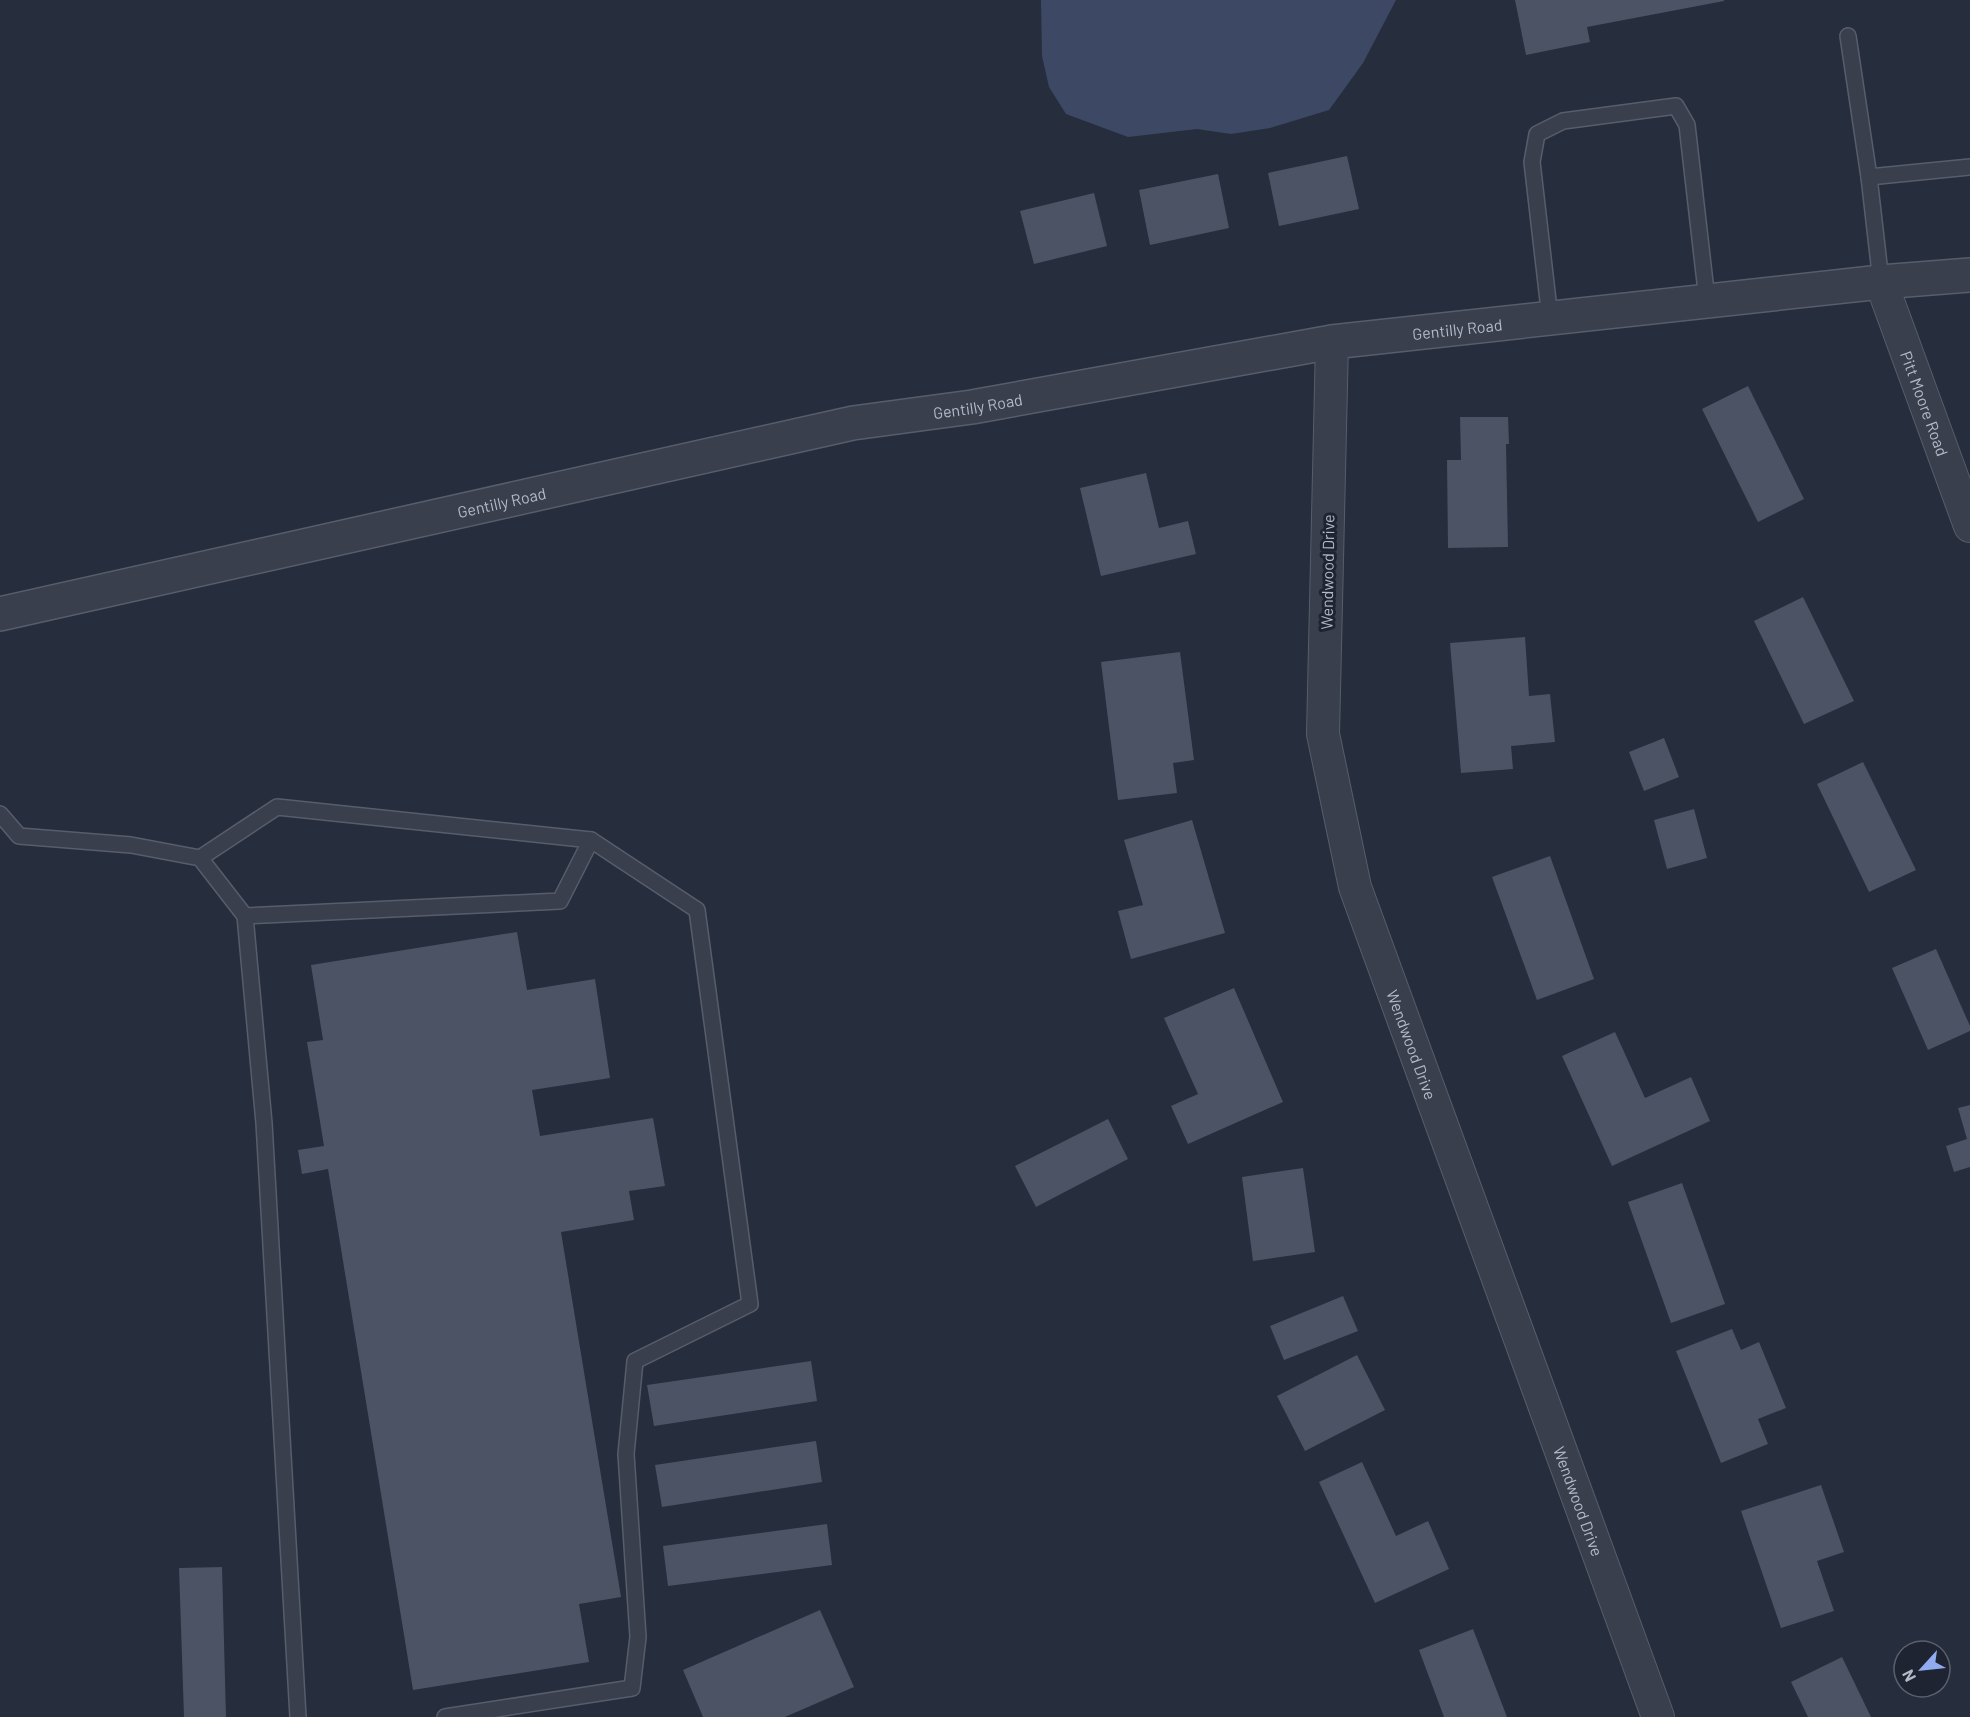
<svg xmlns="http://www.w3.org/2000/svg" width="1970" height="1717" font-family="Barlow,sans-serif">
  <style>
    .water { fill: #3d4964 }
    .building { fill: #4c5365 }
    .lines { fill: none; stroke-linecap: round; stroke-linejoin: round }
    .service-casing { stroke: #585d6b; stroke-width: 18 }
    .minor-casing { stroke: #585d6b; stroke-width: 34 }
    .tertiary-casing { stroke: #585d6b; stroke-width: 36 }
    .service { stroke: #3a3f4d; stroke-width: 15 }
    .minor { stroke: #3a3f4d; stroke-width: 32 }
    .tertiary { stroke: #3a3f4d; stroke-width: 33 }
    .labels { text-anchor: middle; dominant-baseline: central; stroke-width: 6; stroke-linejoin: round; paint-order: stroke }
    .street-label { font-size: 16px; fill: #b5bac8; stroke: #1f2432 }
  </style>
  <rect width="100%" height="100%" fill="#262d3c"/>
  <!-- water -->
  <path class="water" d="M1041,0h355l-33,63 -34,47 -59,18 -39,6 -34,-5 -69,8 -62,-23 -17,-27 -7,-31z"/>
  <!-- building -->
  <g class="building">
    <path d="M1515,0h209v1l-137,26 3,15 -64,13z"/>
    <path d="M1347,156l12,53 -80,17 -11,-53z"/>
    <path d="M1218,174l11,54 -79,17 -11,-55z"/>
    <path d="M1094,193l13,53 -73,18 -14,-53z"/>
    <path d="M1748,386l56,113 -46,23 -56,-113z"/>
    <path d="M1460,417h48l1,27h-3l2,103 -60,1 -1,-88h14z"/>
    <path d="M1146,473l13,55 29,-7 8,33 -95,22 -21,-88z"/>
    <path d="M1803,597l51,104 -50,23 -50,-103z"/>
    <path d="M1525,637l4,59 21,-2 5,48 -44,4 2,23 -52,4 -11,-130z"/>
    <path d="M1180,652l14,108 -21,3 4,30 -59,7 -17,-138z"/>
    <path d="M1664,738l15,39 -35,14 -15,-39z"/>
    <path d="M1863,762l53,108 -47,22 -52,-108z"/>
    <path d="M1694,809l13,49 -40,11 -13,-49z"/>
    <path d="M1192,820l33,113 -94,26 -13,-48 25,-6 -19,-65z"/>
    <path d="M1550,856l44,123 -57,21 -45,-123z"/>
    <path d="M517,932l10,58 68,-11 15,99 -78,12 8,46 113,-18 12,68 -36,5 5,29 -73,12 60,365 -42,7 10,58 -176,28 -85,-521 -26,5 -4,-24 26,-4 -17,-104 16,-2 -12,-75z"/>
    <path d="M1936,949l34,77v5l-42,19 -36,-82z"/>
    <path d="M1234,988l49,114 -95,42 -17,-38 27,-12 -34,-76z"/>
    <path d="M1615,1032l30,66 46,-21 19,44 -98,45 -50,-110z"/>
    <path d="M1970,1105v62l-16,5 -8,-26 21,-7 -9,-31z"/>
    <path d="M1108,1119l20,40 -92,48 -21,-41z"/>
    <path d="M1303,1168l12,84 -62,9 -11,-84z"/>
    <path d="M1682,1183l43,121 -54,19 -43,-121z"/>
    <path d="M1343,1296l15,35 -74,29 -14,-34z"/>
    <path d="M1732,1329l9,21 18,-8 27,66 -28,11 10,25 -47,19 -45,-112z"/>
    <path d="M1357,1355l28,55 -80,41 -28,-55z"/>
    <path d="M811,1361l6,40 -163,25 -7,-41z"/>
    <path d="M816,1441l6,41 -160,25 -7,-42z"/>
    <path d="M1362,1462l34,74 32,-15 21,48 -74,34 -56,-121z"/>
    <path d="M1821,1485l23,67 -27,9 17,50 -53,17 -40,-117z"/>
    <path d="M827,1524l5,41 -164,21 -5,-40z"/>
    <path d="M222,1567l4,150h-42l-5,-149z"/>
    <path d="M820,1610l34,77 -69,30h-82l-20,-47z"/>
    <path d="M1473,1629l34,88h-63l-25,-67z"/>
    <path d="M1842,1657l29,60h-63l-17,-35z"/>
  </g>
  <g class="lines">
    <defs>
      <g id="service">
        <path d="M1848,36l21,141"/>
        <path d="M1881,282l-12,-105 101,-10"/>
        <path d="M1550,318l-18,-156 5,-28 26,-13 113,-15 11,19 20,175"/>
        <path d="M0,814l19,22 112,9 69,13 45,58 19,207 34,594"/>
        <path d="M200,858l77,-51 314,33 106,70 53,394 -115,57 -9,93 12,183 -6,51 -187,29"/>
        <path d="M245,916l315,-15 31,-61"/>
      </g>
      <g id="minor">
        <path id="s1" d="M1881,282l89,244"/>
        <path id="s2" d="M1332,342l-9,392 32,153 303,830"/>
      </g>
      <g id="tertiary">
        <path id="s3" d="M0,614l853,-191 119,-16 360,-65 549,-60 89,-7"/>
      </g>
    </defs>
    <!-- service casing -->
    <use href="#service" class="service-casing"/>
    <!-- minor casing -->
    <use href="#minor" class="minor-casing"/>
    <!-- tertiary casing -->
    <use href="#tertiary" class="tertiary-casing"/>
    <!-- service -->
    <use href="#service" class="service"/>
    <!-- minor -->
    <use href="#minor" class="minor"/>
    <!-- tertiary -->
    <use href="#tertiary" class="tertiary"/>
  </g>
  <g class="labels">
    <!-- street labels -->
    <g class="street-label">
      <text stroke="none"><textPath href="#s3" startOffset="1486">Gentilly Road</textPath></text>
      <text stroke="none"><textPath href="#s1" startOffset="129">Pitt Moore Road</textPath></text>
      <text stroke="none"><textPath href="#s3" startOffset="1000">Gentilly Road</textPath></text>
      <text stroke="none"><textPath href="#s3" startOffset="514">Gentilly Road</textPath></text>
      <text transform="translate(1327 572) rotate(-89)">Wendwood Drive</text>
      <text stroke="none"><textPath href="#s2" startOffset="716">Wendwood Drive</textPath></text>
      <text stroke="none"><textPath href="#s2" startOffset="1202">Wendwood Drive</textPath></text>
    </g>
  </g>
  <!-- north arrow -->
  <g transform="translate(1922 1669) rotate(243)"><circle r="28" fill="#1f2432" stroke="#5b606e" stroke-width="1.5"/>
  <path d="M0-4.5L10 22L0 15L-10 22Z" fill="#91abf1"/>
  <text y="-9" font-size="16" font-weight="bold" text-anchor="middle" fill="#b5bac8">N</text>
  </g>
</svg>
